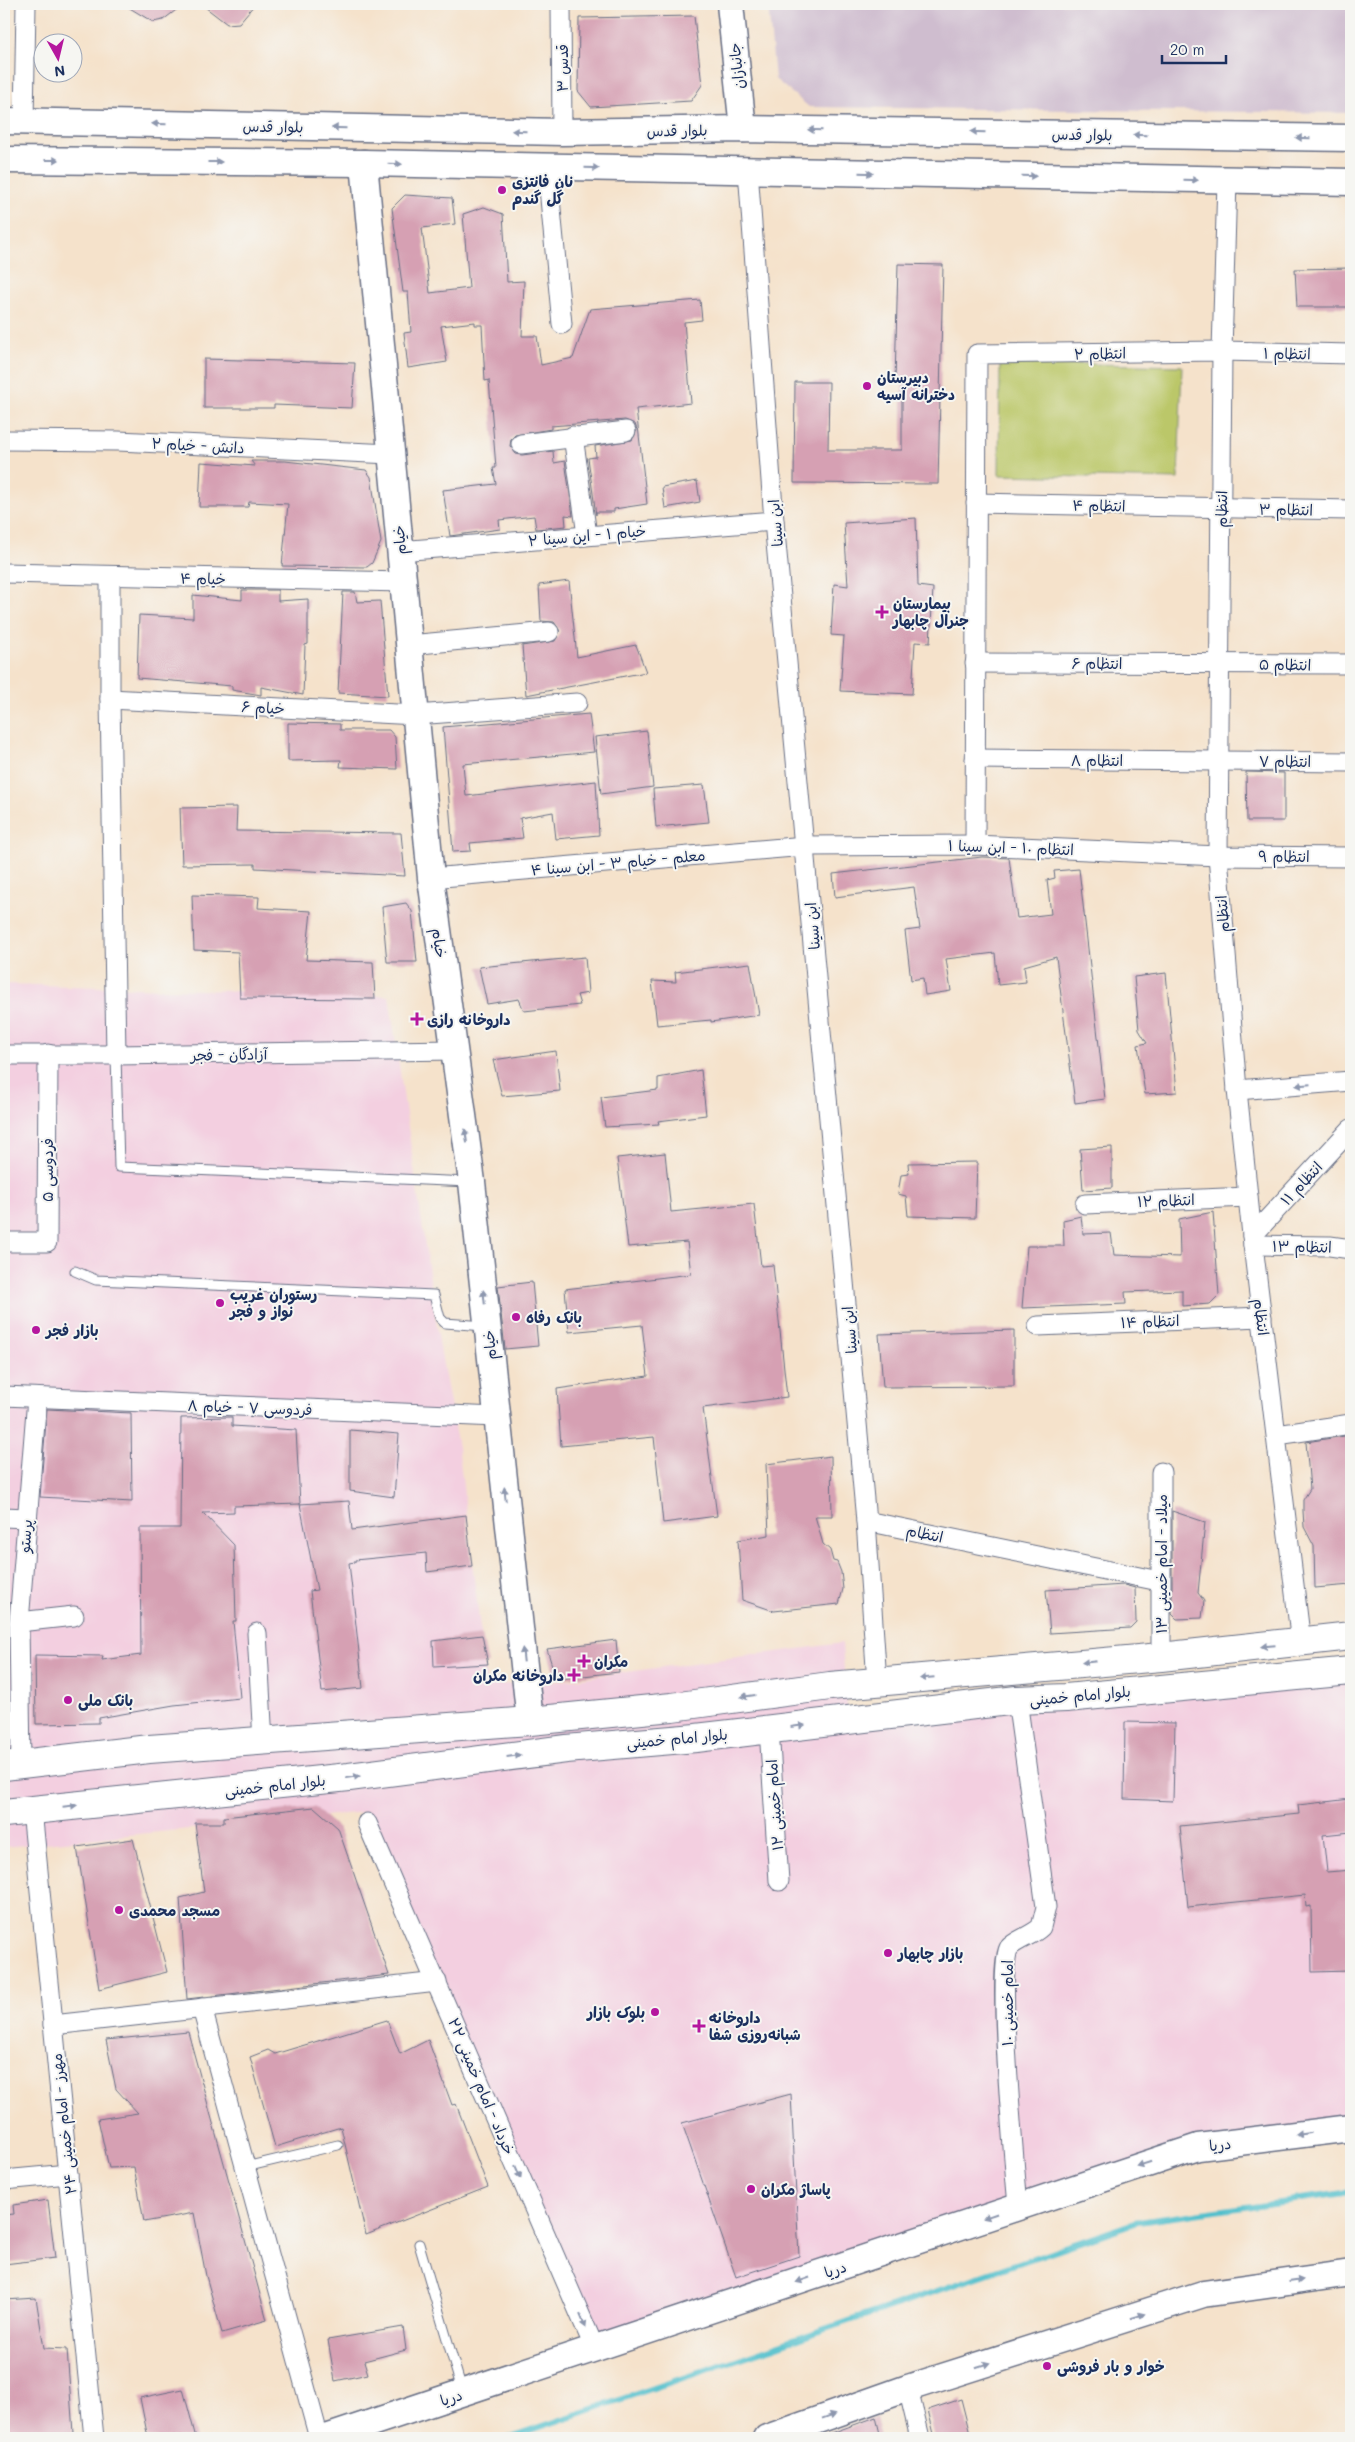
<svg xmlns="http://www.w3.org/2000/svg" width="1355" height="2442" font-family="Mali,'Playpen Sans Arabic',sans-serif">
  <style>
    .built { fill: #f3cfe0 }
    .industrial { fill: #cfbdcf }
    .green { fill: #bbc769; stroke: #6b7b64 }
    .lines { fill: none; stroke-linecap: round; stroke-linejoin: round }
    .stream { stroke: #53c0cc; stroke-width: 6 }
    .building { fill: #d6a0b3 }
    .lane-casing { stroke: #676e84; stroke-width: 11 }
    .street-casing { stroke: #676e84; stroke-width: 21 }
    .secondary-casing { stroke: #676e84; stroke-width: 29 }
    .primary-casing { stroke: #676e84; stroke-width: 30 }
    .lane { stroke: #fff; stroke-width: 9 }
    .street { stroke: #fff; stroke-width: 19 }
    .secondary { stroke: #fff; stroke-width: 26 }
    .primary { stroke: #fff; stroke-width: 28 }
    .oneway { fill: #8d97ae }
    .poi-dot { fill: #b5179e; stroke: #f6f6f2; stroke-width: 2 }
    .labels { text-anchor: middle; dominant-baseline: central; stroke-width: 4; stroke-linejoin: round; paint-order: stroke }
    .street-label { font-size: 15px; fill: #1b2f5e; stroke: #f6f6f2 }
    .poi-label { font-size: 15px; font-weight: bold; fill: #1b2f5e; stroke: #f6f6f2; text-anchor: start }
  </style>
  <rect width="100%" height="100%" fill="#f6f6f2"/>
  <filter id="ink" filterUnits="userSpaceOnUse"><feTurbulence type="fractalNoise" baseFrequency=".02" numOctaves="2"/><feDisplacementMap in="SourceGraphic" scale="10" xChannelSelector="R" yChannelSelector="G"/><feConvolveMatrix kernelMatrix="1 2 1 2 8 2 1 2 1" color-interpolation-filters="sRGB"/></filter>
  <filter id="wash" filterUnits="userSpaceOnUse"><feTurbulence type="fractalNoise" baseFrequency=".0096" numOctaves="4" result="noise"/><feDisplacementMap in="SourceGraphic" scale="20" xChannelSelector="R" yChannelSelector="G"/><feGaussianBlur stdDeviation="1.12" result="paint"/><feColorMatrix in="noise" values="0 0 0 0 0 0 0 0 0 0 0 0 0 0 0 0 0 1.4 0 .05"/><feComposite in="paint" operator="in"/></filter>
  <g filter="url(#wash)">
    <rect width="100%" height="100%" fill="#f5e2cb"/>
    <!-- built -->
    <path class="built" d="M4,984l385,12 51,352 19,105 28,232 58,-2 297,-40 6,79 503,-49v455l-153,19 -603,202 -231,-537 -360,35z"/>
    <!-- industrial -->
    <path class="industrial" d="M768,4h583v109l-542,-6 -34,-28z"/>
    <!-- green -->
    <path class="green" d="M1000,362l182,4 -4,113 -179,-4z"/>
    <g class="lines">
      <!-- stream -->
      <path class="stream" d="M508,2438l630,-216 213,-30"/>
    </g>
    <g id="blocks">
      <!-- building -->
      <g class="building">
        <path d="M123,4h61l-21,16 -10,2z"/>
        <path d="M201,4h54l-16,19 -12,1z"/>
        <path d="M694,16l8,69 -11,16 -100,6 -13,-16 1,-73z"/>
        <path d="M405,195l47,3 3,26 -33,4 8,65 39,-5 -6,-74 21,-7 19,7 4,68 17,-1 -2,55h15l4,29 32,-7 17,-49 110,-9 2,20 -18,2 7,81 -55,6 11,95 -33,5v3h-18v3l-8,-57 8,-1 -1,-11 37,-6 5,-10 -2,-6 -10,-4 -74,6v3l-36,6 -4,4 -1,7 6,8 6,1 31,-4 1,12 11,-2 8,55 -8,-1 1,11 -30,3 -2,-13 -35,4 1,9 -50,7 -7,-46 53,-6 -3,-16h3l-7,-88 -4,1 -3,-56h-7v-3l-34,4 6,36 -39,6 -4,-35 7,-1 -3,-40h-5l-11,-84z"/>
        <path d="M898,264l45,1 -5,219 -144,-1 1,-101h34l-1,68h74v-69h-7z"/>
        <path d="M1351,268v39h-54l-2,-38z"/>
        <path d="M204,359l151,4 -3,45 -78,-3v3h-70z"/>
        <path d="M251,461h34l81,9 5,7 10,65 -9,21 -5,4 -85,-1 6,-62 -39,-2 -1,5h-49l2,-45 54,4z"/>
        <path d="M697,481l3,21 -35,6 -3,-21z"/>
        <path d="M916,518l2,68 15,2 -3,55 -15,-1 -3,52 -72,-3 4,-55 -13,-1 3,-51 14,2 -4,-63z"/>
        <path d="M569,581l8,76 59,-12 10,27 -120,23 -4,-49 33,-5 5,-10 -6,-9 -13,-1 -2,-36z"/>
        <path d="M242,590h36v11l30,-2v45l-3,1 -2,50 -42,-8v8l-29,-5v-4l-95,-8 2,-63 54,3v-23l49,5z"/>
        <path d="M343,592h12l2,10 23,-1 8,95 -50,-3z"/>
        <path d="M589,714l5,38 -131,12 3,32 130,-15 3,54 -43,4 -3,-27 -33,6 3,20 -53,5 1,8 -18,1 -10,-125z"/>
        <path d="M288,723l52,1v6h49l6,7 2,32 -57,-2 1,-7 -53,1z"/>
        <path d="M647,731l6,56 -52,7 -6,-57z"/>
        <path d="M1246,772l38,1v48h-37z"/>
        <path d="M704,785l5,37 -53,5 -3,-38z"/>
        <path d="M237,807l-1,24 165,2 4,43 -150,-8v-4l-73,1 -2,-57z"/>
        <path d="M982,857l27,1 8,60 34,-4 -4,-34 8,-2 -1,-7 25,-2 26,230 -30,4 -19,-146 -32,9 2,16 -28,3 -3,-32 -49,6 5,32 -26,4 -2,-17 -12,2 -6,-49 15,-2 -6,-42 -79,10 -2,-23z"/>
        <path d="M192,895l67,2 -1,11 53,3 -5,49 67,2 2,37 -135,-1 -2,-46 -44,-2z"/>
        <path d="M406,903l6,8 5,51h-30l-5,-55z"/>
        <path d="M585,957l3,36 -11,2 3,10 -56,6 -5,-12 -32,5 -8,-37z"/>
        <path d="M750,963l9,52 -48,7v-2l-54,5 -5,-44 24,1 -1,-10z"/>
        <path d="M1166,973l11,119 -32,2 -7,-49 9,-2 -8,-13 -5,-53z"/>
        <path d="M556,1051l4,40 -58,5 -9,-36z"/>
        <path d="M701,1070l5,45 -48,6 1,3 -54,3 -4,-30 57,-7v-12z"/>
        <path d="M1112,1147v41l-29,2 -3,-41z"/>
        <path d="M665,1153l6,59 83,-8 7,62 12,-1 14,132 -84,11 14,108 -54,7 -9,-86 -93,9 -4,-57 91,-13 -6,-51 -73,7 -4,-43 126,-15 -4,-32 -59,5 -11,-89z"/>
        <path d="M977,1162l-2,56 -67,-2 -2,-20 -8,-2 3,-19 8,-1 -1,-11z"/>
        <path d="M1213,1212l6,83 -9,9 -28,2v-16l-57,2 1,12 -104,4 5,-62h37l-1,-26 18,-4 2,18 28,-1 3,22 66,2 -1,-38z"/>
        <path d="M532,1282l6,64 -33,3 -7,-63z"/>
        <path d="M1014,1330v56l-131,1 -4,-53z"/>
        <path d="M47,1409l84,4 1,89 -92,-5z"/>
        <path d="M232,1417v9l64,4 4,74 -66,2v6l-31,1 31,32 2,76h-3l7,77 -66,7 -75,13v5l-63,1 -1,-69 68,1 -1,4 39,-5 -1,-127h40l1,-110z"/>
        <path d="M350,1430l49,4 -5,63 -44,-6z"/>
        <path d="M1351,1435v150l-36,3 -1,-42 -10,-19 -1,-16v-11l7,-11 -4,-47z"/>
        <path d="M831,1456l1,60h-17l8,28 7,6 3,11 4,1 4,10 2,17 -4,15 -65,7 -32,-11 -4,-60 31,-5 -3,-71z"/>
        <path d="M349,1501l3,29 114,-15 6,51 -45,6 -1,-19 -71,7v2l-6,1 14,125 -41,4 -12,-101 7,-1 -17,-86z"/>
        <path d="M1172,1511l33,11 -7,71 6,8 -2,17 -25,1 -5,-5z"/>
        <path d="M1124,1585l11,3 1,34 -6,6 -80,5 -4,-43z"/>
        <path d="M482,1635l6,29 -54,3 -1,-26z"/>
        <path d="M616,1640l3,32 -63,7 -9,-30z"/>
        <path d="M1125,1722l50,1 -2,78 -49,-2z"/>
        <path d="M1351,1799v33l-28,3 4,37 24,-2v101l-39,1 -1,-66 -5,1 -1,-12 -117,12 -8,-81 119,-12 -1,-9z"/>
        <path d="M314,1807l24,21 51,147 -202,24 -7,-101 24,-6 -9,-69h29v-6z"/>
        <path d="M133,1839l34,133 -68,17 -22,-142z"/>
        <path d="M387,2020l13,34 28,-14 24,65 4,-1 32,83 -122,48 -25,-108 -66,20 -25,-90 18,-7 7,4z"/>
        <path d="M188,2032l79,288 -45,13 -16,-57 -12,-63 -50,9 -10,-55 -25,1 -11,-49 40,-6 -22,-24 -10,-49z"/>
        <path d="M791,2094l8,162 -63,21 -54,-154z"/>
        <path d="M48,2200l7,58 -51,6v-49l10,-1 -1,-9z"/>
        <path d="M36,2298l8,50 23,1 6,84 -20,5h-49v-138z"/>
        <path d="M403,2327l3,23 -42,11 4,13 -33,7 -7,-41z"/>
        <path d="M183,2389l13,49h-48l-8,-40z"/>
        <path d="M961,2399l10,39h-36l-7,-28z"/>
        <path d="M876,2417l5,21h-58v-2z"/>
      </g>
    </g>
  </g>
  <g filter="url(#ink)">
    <use href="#blocks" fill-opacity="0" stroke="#676e84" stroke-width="1"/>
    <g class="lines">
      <defs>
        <g id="lane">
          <path d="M116,1055l3,112 351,15"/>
          <path d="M75,1271l21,9 338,15 6,23 5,5 40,3"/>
          <path d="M245,2167l93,-22"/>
          <path d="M419,2244l43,146"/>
        </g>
        <g id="street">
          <path d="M561,4l1,128"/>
          <path d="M24,121l2,-117"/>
          <path d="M547,167l15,157"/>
          <path d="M748,170l26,351 92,1000 11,161"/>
          <path d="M1227,181l-5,170 -4,505 19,234 16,155 48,398"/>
          <path d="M573,436l14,99"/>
          <path d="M4,440l114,1 273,13"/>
          <path d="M521,444l105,-13"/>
          <path d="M976,503l375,7"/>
          <path d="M399,551l375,-30"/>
          <path d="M4,573l399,9"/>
          <path d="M110,577v122l6,356"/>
          <path d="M409,645l140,-13"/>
          <path d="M975,663l376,1"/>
          <path d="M110,699l306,16 161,-12"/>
          <path d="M975,759l376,3"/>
          <path d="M975,845l2,-491 245,-3 129,3"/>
          <path d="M431,878l374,-32 170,-1 243,11 133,1"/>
          <path d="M4,1055h112l339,-5"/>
          <path d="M1237,1090l114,-9"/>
          <path d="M1085,1204l163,-7"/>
          <path d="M1252,1236l99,-107"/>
          <path d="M4,1242h43l1,-188"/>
          <path d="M1253,1245l77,1 21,3"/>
          <path d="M1038,1326l224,-9"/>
          <path d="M4,1396l493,21"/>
          <path d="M1277,1435l74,-11"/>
          <path d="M1161,1472v185"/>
          <path d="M4,1517l22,1"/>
          <path d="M866,1521l293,60"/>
          <path d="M19,1622l55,-6"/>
          <path d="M257,1633l6,109"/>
          <path d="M1017,1700l29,207 -5,20c-9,9 -26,13 -32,21 -13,16 6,224 9,258"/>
          <path d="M769,1729l10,152"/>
          <path d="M21,1765l-2,-143 18,-224"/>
          <path d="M32,1810l62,628"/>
          <path d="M367,1823l228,526"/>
          <path d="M202,2008l117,430"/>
          <path d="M53,2025l384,-43"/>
          <path d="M4,2180l64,-6"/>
          <path d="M908,2388l12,50"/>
        </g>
        <g id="secondary">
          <path d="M730,4l13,125"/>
          <path d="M4,121l558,11 181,-3 608,9"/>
          <path d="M4,160l360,3 987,19"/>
          <path d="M364,163l67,715 41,304 58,539"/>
          <path d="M326,2438l872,-291 153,-19"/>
          <path d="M767,2438l141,-50 295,-94 148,-21"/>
        </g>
        <g id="primary">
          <path d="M4,1766l145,-17 381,-28 142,-14 158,-21 331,-29 190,-21"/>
          <path d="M4,1813l345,-36 217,-28 130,-11 321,-38 49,-2 285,-27"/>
        </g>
      </defs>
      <!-- lane casing -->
      <use href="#lane" class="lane-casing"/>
      <!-- street casing -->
      <use href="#street" class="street-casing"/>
      <!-- secondary casing -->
      <use href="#secondary" class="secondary-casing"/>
      <!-- primary casing -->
      <use href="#primary" class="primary-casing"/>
      <!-- lane -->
      <use href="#lane" class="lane"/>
      <!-- street -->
      <use href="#street" class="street"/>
      <!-- secondary -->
      <use href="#secondary" class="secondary"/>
      <!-- primary -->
      <use href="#primary" class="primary"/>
    </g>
    <!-- one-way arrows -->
    <defs><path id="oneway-solid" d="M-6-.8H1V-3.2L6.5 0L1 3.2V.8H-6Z" transform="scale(1.25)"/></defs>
    <g class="oneway">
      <use href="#oneway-solid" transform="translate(159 124) rotate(-179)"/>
      <use href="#oneway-solid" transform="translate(339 128) rotate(-179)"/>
      <use href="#oneway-solid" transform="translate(815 130) rotate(-179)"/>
      <use href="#oneway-solid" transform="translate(519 131) rotate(-179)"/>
      <use href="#oneway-solid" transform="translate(978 132) rotate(-179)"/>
      <use href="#oneway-solid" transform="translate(1140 135) rotate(-179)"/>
      <use href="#oneway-solid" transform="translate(1303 138) rotate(-179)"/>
      <use href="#oneway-solid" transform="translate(52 160)"/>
      <use href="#oneway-solid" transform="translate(215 162)"/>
      <use href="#oneway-solid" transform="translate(395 164) rotate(1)"/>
      <use href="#oneway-solid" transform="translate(592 168) rotate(1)"/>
      <use href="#oneway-solid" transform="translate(866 173) rotate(1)"/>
      <use href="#oneway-solid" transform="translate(1029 176) rotate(1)"/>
      <use href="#oneway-solid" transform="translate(1191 180) rotate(1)"/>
      <use href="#oneway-solid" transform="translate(1303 1085) rotate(175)"/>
      <use href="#oneway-solid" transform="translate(466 1136) rotate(-98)"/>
      <use href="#oneway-solid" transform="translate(484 1297) rotate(-96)"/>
      <use href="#oneway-solid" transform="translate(505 1494) rotate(-96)"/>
      <use href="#oneway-solid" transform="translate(1268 1646) rotate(175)"/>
      <use href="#oneway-solid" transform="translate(523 1655) rotate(-96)"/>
      <use href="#oneway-solid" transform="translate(1089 1662) rotate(174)"/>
      <use href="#oneway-solid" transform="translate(927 1678) rotate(175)"/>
      <use href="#oneway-solid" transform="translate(748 1696) rotate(172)"/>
      <use href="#oneway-solid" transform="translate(798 1726) rotate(-7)"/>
      <use href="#oneway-solid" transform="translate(514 1756) rotate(-7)"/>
      <use href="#oneway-solid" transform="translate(353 1777) rotate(-7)"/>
      <use href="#oneway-solid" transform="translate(70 1806) rotate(-6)"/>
      <use href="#oneway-solid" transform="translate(1303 2134) rotate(173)"/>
      <use href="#oneway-solid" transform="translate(1144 2164) rotate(162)"/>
      <use href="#oneway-solid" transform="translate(518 2172) rotate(67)"/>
      <use href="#oneway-solid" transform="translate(990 2216) rotate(161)"/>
      <use href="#oneway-solid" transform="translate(803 2280) rotate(161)"/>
      <use href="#oneway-solid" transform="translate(1296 2281) rotate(-8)"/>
      <use href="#oneway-solid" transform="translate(1138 2316) rotate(-18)"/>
      <use href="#oneway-solid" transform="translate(583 2321) rotate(67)"/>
      <use href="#oneway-solid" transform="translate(983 2365) rotate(-18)"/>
      <use href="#oneway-solid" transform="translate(829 2416) rotate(-20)"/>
    </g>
  </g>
  <!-- markers -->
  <g class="poi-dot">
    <circle cx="502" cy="190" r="5"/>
    <circle cx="867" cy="386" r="5"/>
    <path d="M879.5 604.5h5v5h5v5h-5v5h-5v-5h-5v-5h5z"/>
    <path d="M414.5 1011.5h5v5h5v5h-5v5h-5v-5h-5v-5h5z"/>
    <circle cx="220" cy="1303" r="5"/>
    <circle cx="516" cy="1317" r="5"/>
    <circle cx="36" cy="1330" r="5"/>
    <path d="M581.5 1653.5h5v5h5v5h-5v5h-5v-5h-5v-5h5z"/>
    <path d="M571.5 1667.5h5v5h5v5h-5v5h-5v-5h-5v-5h5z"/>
    <circle cx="68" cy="1700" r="5"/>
    <circle cx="119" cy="1910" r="5"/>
    <circle cx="888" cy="1953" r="5"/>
    <circle cx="655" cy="2012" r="5"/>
    <path d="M696.5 2018.5h5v5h5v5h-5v5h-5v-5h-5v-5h5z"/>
    <circle cx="751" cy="2189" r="5"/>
    <circle cx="1047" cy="2366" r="5"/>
  </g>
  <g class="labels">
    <!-- street labels -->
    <g class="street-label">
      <text transform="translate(736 66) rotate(-96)">جانبازان</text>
      <text transform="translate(562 68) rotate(-90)">قدس ۳</text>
      <text transform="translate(273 126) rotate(1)">بلوار قدس</text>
      <text transform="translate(677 130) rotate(-1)">بلوار قدس</text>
      <text transform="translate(1082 134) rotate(1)">بلوار قدس</text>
      <text transform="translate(1100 353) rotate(-1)">انتظام ۲</text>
      <text transform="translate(1287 353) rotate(1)">انتظام ۱</text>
      <text transform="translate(198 445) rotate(3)">دانش - خیام ۲</text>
      <text transform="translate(1099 505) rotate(1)">انتظام ۴</text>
      <text transform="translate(1221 509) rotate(-89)">انتظام</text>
      <text transform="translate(1286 509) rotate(1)">انتظام ۳</text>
      <text transform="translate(775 523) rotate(-95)">ابن سینا</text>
      <text transform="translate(587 535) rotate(-5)">خیام ۱ - این سینا ۲</text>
      <text transform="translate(399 540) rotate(-95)">خیام</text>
      <text transform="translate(203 578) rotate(1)">خیام ۴</text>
      <text x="1097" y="663">انتظام ۶</text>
      <text transform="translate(1285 664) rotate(1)">انتظام ۵</text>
      <text transform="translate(263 707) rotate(3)">خیام ۶</text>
      <text x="1097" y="760">انتظام ۸</text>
      <text x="1285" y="761">انتظام ۷</text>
      <text transform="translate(1011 847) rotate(2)">انتظام ۱۰ - ابن سینا ۱</text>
      <text x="1284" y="856">انتظام ۹</text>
      <text transform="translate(618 862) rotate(-5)">معلم - خیام ۳ - ابن سینا ۴</text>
      <text transform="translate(1222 914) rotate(-95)">انتظام</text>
      <text transform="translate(812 926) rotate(-95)">ابن سینا</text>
      <text transform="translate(440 943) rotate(82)">خیام</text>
      <text transform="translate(229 1054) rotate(-1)">آزادگان - فجر</text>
      <text transform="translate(47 1170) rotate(-90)">فردوسی ۵</text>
      <text transform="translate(1301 1183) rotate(-47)">انتظام ۱۱</text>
      <text transform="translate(1166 1200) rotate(-2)">انتظام ۱۲</text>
      <text transform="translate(1302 1246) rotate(1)">انتظام ۱۳</text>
      <text transform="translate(1262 1317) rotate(83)">انتظام</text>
      <text transform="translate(1150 1321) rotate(-2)">انتظام ۱۴</text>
      <text transform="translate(849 1330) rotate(-95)">ابن سینا</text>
      <text transform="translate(489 1345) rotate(-96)">خیام</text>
      <text transform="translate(250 1407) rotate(2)">فردوسی ۷ - خیام ۸</text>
      <text transform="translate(925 1533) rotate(12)">انتظام</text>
      <text transform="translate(25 1536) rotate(-86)">پرستو</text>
      <text transform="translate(1161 1564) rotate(-90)">میلاد - امام خمینی ۱۳</text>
      <text transform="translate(1080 1695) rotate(-5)">بلوار امام خمینی</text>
      <text transform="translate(677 1738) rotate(-5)">بلوار امام خمینی</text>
      <text transform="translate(275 1785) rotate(-6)">بلوار امام خمینی</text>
      <text transform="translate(774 1805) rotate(-94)">امام خمینی ۱۲</text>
      <text transform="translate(1007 2003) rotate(-90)">امام خمینی ۱۰</text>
      <text transform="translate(482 2086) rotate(67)">خرداد - امام خمینی ۲۲</text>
      <text transform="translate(63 2124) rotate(-96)">مهرز - امام خمینی ۲۴</text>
      <text transform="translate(1220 2144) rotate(-7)">دریا</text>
      <text transform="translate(835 2269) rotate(-19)">دریا</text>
      <text transform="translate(451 2397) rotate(-18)">دریا</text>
    </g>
    <!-- poi labels -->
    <g class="poi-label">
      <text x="512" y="181">نان فانتزی<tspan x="512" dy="17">گل گندم</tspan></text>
      <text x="877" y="377">دبیرستان<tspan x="877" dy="17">دخترانه آسیه</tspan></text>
      <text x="893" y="603">بیمارستان<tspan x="893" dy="17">جنرال چابهار</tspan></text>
      <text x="427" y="1019">داروخانه رازی</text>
      <text x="230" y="1294">رستوران غریب<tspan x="230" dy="17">نواز و فجر</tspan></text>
      <text x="526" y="1317">بانک رفاه</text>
      <text x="46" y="1330">بازار فجر</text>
      <text x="594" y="1661">مکران</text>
      <text x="564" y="1675" text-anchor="end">داروخانه مکران</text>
      <text x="78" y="1700">بانک ملی</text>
      <text x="129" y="1910">مسجد محمدی</text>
      <text x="898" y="1953">بازار چابهار</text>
      <text x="645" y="2012" text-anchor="end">بلوک بازار</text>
      <text x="709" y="2017">داروخانه<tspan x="709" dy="17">شبانه‌روزی شفا</tspan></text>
      <text x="761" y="2189">پاساژ مکران</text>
      <text x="1057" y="2366">خوار و بار فروشی</text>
    </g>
  </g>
  <!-- margin -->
  <rect width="1355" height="2442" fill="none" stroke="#f6f6f2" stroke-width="20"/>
  <!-- north arrow -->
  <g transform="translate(58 58) rotate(172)"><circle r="24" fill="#f6f6f2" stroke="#9ea6b7"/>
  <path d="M0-4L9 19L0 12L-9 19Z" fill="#b5179e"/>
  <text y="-8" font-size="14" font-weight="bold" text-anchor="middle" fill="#1b2f5e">N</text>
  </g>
  <!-- scale -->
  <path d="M1162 55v8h64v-8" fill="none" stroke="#1b2f5e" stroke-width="2.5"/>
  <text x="1170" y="55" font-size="15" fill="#1b2f5e" stroke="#f6f6f2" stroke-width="4" paint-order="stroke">20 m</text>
</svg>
